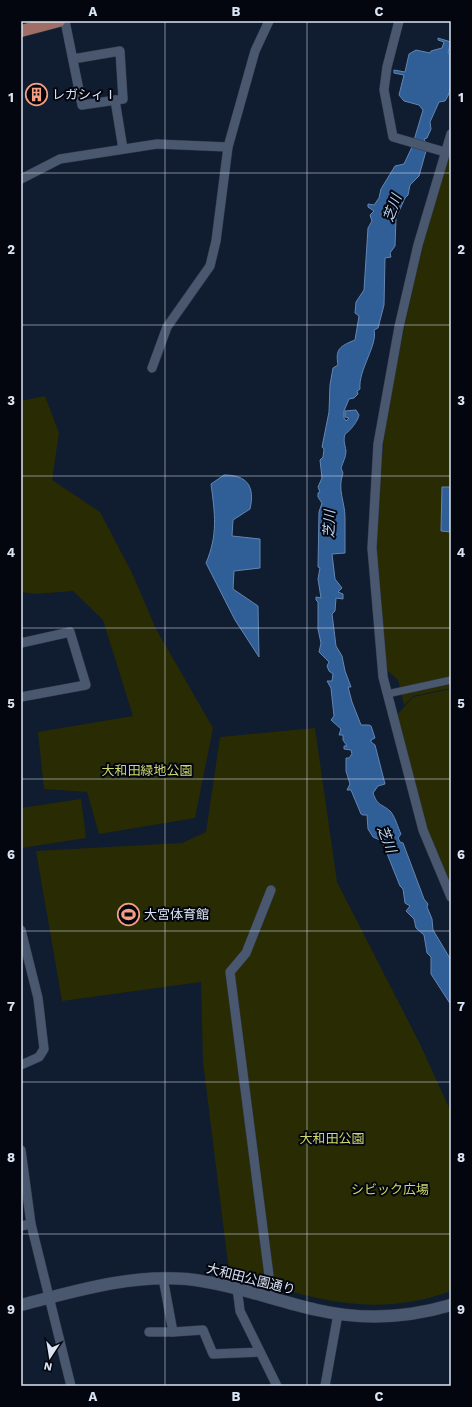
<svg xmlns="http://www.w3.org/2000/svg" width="472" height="1407" font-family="'Work Sans','Noto Sans JP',sans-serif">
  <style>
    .green { fill: #292b03 }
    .water { fill: #305e96; stroke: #6386b2 }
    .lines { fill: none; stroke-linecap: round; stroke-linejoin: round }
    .pedestrian-casing { stroke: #313747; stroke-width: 8 }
    .minor-casing { stroke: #313747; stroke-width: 10 }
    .tertiary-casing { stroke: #313747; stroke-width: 13 }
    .primary-casing { stroke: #313747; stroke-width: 13 }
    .pedestrian { stroke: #49576f; stroke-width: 7 }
    .minor { stroke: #49576f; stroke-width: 9 }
    .tertiary { stroke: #49576f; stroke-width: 12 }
    .primary { stroke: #9f6e67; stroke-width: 12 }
    .grid { fill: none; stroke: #dbe4f2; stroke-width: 1; stroke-opacity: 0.55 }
    .labels { text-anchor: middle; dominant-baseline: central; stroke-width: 4; stroke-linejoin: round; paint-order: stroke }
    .poi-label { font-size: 13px; fill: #dbe4f2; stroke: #03060f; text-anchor: start }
    .park-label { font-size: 13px; fill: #cfd86b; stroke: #03060f }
    .street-label { font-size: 13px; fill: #dbe4f2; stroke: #03060f }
    .water-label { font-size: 14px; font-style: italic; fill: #b7d1f1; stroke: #03060f }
    .neatline { fill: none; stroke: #dbe4f2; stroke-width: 1.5 }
    .grid-label { font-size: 13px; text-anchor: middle; font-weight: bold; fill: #dbe4f2 }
  </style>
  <rect width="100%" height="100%" fill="#101c30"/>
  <!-- green -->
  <g class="green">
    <path d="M451,155v533l-38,8 -9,9 -6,-25 -11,-10 -13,-130 13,-131 45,-211z"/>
    <path d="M45,396l14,37 -7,47 48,32 32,61 24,56 57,99 -18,90 -96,16 -12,-42 -43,-3 -6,-57 95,-16 -30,-96 -30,-29 -38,3 -14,-2v-191z"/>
    <path d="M451,689v195l-24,-56 -16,-56 -14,-57 16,-18z"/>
    <path d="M315,728l22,154 83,162 31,68v179c-80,29 -144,7 -222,-19l-26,-210 -2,-80 -139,19 -26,-150 146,-8 24,-11 14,-95z"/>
    <path d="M81,799l5,39 -65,10v-40z"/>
  </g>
  <!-- water -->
  <g class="water">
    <path d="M438,38l13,4 -3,11 3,2c0,15 3,34 -6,46l-6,1 -9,20 1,7 -4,9 -3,1 3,6 -1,6 -7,25 -9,9 -2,10 -3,3 -9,20 -1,28 -5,7 1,4 -6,1 -1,47 -6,23 -4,2c4,15 -16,40 -14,59l-3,2 1,3 -4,4 -5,1 -5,12v7l2,3 3,-3 -4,-1v-6l11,-1 3,5c-1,6 -9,16 -14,19 -2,7 0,10 1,17 0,6 -3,11 -5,17l2,5c-6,17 2,29 2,44 0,12 0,24 0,36l-13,1 3,25 7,9 -4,4 5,2v5l-7,-1 -1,13 -3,3 4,32 6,10 3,15 6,16h-3l4,15 9,23h8l2,1 4,12 -4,2v2l4,3 10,39 -7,2 -5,7c5,14 8,10 17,18 5,5 8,17 11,23l-3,4 2,4 3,1 21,56 4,5 -1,3 5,12 1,11 18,30v45l-20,-31v-17l-4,-4 -3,-18 -8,-7 -2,-9 -8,-8 4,-5 -5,-3 -2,-14 -3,-3 -18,-45 -9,-4 -5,-8 -1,-14h-4l-2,-1 -10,-24h-4l3,-6 -4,-13v-13h3l3,-4 -1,-4 -7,-1v-3h3l-4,-6v-5h-4l2,-6 -10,-9 3,-4 -3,-28 -4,-7h5l1,-7 -4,-3 -2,-5 2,-4 -10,-10 2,-9 -3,-14v-27l-2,-2v-3l5,1 -3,-19 2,-11 -2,-1 1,-55 3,-9 -4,-6v-4l2,-1 -2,-5 4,-9 -2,-18 3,-3 1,-8 -2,-2 7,-35 1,-27 3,-17 5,-3c-3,-16 2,-19 17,-25l4,-24 -4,-3 1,-11 8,-12 4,-62 4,-7 -2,-6 4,-4 -6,-4v-3l6,1 5,-7 2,-9 14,-23 9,-2 8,-17 11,-37 -4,-5 -15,-4 -5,-6 5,-20 -10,-2v-3l11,2 4,-18 7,-4 14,3 1,-2 11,-3 2,-6 -6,-2z"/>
    <path d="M224,475c24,0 31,12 26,34l-17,11 -1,16 28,3v29l-26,3 -1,18 25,17 1,51 -24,-37 -29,-57c12,-28 9,-49 5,-79z"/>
    <path d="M442,487h9v45l-10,-1z"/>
  </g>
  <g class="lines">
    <defs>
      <path id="pedestrian" d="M387,694l64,-14"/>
      <g id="minor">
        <path d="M65,21l17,84 41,-6 -3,-48 -47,8"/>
        <path d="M399,21l-12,46 -3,23 9,47 52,15"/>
        <path d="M115,100l8,49"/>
        <path d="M451,134l-33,111 -19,82 -21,117 -6,104 11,129 40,153 28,67"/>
        <path d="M21,179l39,-20 97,-15 71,3"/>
        <path d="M152,368l15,-41 43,-61 6,-25 12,-94 27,-96 14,-30"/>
        <path d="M21,643l49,-11 16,53 -65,12"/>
        <path d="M271,890l-25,63 -16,19 42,327"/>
        <path d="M21,930l17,68 6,51 -5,8 -18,8"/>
        <path d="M21,1150l10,74 40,162"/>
        <path d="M21,1226l10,-2"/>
        <path d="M163,1278l10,54 30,-2 10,24 46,-2"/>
        <path d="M237,1288l3,23 37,75"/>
        <path d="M149,1332h24"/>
        <path d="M325,1386l13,-72"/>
      </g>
      <path id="tertiary" d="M21,1305c54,-14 110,-31 166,-26 45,5 86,21 130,31 44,10 90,8 134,-5"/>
      <path id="primary" d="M21,31l38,-10"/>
    </defs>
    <!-- pedestrian casing -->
    <use href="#pedestrian" class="pedestrian-casing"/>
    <!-- minor casing -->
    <use href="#minor" class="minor-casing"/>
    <!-- tertiary casing -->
    <use href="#tertiary" class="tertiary-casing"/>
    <!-- primary casing -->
    <use href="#primary" class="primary-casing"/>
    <!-- pedestrian -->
    <use href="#pedestrian" class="pedestrian"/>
    <!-- minor -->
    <use href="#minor" class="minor"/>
    <!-- tertiary -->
    <use href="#tertiary" class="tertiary"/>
    <!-- primary -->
    <use href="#primary" class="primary"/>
  </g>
  <!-- grid -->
  <path class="grid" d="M165,21v1365M307,21v1365M21,173h430M21,325h430M21,476h430M21,628h430M21,779h430M21,931h430M21,1082h430M21,1234h430"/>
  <!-- icons -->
  <defs>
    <symbol id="building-ring" viewBox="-11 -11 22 22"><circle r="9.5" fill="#03060f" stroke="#f39f82" stroke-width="1.5"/><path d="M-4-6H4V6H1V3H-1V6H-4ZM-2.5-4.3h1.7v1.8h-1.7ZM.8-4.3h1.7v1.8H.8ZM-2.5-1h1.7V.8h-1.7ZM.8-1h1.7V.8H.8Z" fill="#f39f82"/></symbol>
    <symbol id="stadium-ring" viewBox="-11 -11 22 22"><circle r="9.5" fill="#03060f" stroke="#f39f82" stroke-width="1.5"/><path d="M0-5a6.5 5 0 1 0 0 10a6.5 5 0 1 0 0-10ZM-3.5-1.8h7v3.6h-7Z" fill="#f39f82"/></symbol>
  </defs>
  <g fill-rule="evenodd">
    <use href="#building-ring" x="24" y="82" width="25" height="25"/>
    <use href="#stadium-ring" x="116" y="902" width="25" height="25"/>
  </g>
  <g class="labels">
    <!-- poi labels -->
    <g class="poi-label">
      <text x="52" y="94">レガシィⅠ</text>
      <text x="144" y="914">大宮体育館</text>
    </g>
    <!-- park labels -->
    <g class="park-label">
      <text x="147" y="770">大和田緑地公園</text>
      <text x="332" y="1138">大和田公園</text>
      <text x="390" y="1189">シビック広場</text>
    </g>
    <!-- street labels -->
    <g class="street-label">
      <text transform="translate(251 1279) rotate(14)">大和田公園通り</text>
    </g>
    <!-- water labels -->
    <g class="water-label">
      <text transform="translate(392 208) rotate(-70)">芝川</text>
      <text transform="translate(329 524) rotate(-88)">芝川</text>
      <text transform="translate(387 839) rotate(69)">芝川</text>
    </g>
  </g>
  <!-- border -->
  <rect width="472" height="1407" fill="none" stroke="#03060f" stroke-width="44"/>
  <!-- north arrow -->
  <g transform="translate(50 1357) rotate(192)" stroke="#03060f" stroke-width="3" paint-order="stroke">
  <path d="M0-3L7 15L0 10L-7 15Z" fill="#dbe4f2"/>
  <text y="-6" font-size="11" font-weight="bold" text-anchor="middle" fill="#dbe4f2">N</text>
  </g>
  <rect x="22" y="22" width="428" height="1363" class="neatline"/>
  <g class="grid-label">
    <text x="93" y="16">A</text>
    <text x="236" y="16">B</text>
    <text x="379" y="16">C</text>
    <text x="11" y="102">1</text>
    <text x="461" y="102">1</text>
    <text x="11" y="254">2</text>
    <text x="461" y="254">2</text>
    <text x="11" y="405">3</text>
    <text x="461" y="405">3</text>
    <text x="11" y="557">4</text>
    <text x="461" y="557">4</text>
    <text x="11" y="708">5</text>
    <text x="461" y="708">5</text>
    <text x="11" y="859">6</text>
    <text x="461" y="859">6</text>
    <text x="11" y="1011">7</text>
    <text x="461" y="1011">7</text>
    <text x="11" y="1162">8</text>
    <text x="461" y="1162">8</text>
    <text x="11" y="1314">9</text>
    <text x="461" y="1314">9</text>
    <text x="93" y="1401">A</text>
    <text x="236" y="1401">B</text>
    <text x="379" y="1401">C</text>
  </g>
</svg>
